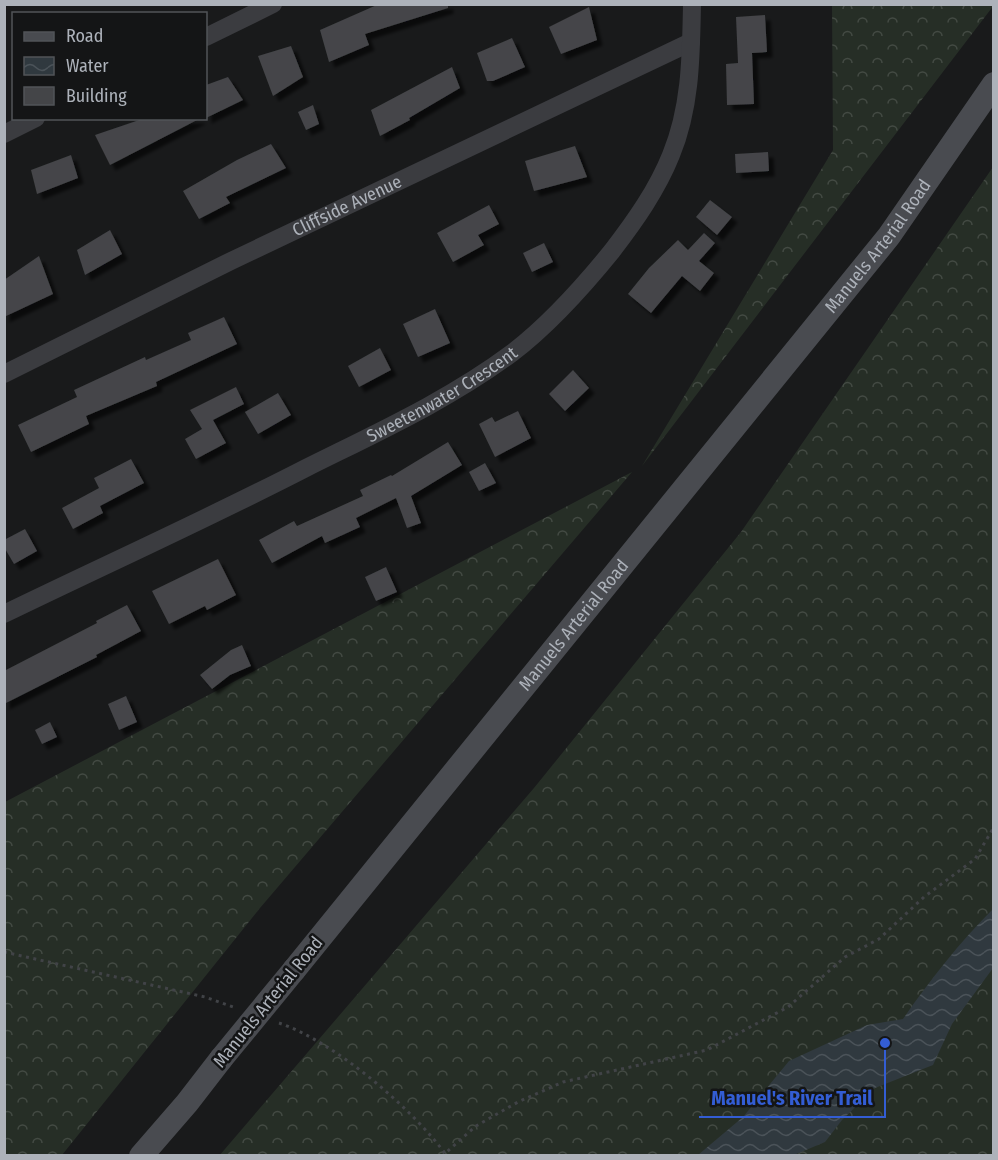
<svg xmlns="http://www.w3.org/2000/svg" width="998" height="1160" font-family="'Fira Sans Condensed',sans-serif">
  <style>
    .forest { fill: url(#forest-crowns) }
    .water { fill: url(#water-waves) }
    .building { fill: #444548; filter: url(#shadow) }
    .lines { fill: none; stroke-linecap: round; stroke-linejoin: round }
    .path { stroke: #414347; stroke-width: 3; stroke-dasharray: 3 4.5; stroke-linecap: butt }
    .street { stroke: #3b3c40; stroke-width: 18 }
    .secondary { stroke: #494b50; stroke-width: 24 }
    .secondary-bridge { stroke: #494b50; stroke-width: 24 }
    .labels { text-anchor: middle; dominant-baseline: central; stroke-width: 5; stroke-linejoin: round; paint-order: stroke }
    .street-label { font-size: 18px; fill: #adb2ba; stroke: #141516 }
    .leader { fill: none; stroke: #335dd4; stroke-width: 2 }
    .callout-dot { fill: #335dd4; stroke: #141516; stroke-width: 2 }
    .callout-label { font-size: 20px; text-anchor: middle; font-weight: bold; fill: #335dd4; stroke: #141516; stroke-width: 5; stroke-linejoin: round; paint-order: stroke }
  </style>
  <defs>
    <pattern id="forest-crowns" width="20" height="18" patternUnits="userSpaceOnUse" patternTransform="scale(1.5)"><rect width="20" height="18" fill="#262e26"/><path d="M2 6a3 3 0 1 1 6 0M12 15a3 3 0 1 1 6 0" fill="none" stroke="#434a43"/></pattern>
    <pattern id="water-waves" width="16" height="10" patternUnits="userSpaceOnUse" patternTransform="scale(1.5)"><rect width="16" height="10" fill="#30393f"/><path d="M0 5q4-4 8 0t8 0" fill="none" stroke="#4b5359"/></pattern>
    <filter id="shadow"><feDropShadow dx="5.5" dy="5.5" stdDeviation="1.5" flood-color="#0009"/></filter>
  </defs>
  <rect width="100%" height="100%" fill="#191a1b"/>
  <!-- forest -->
  <g class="forest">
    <path d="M832,5h162l-352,461 191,-316z"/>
    <path d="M993,167v988l-774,1 315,-368 207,-256z"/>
    <path d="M632,472l-372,436 -198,247h-57v-353z"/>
  </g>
  <!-- water -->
  <path class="water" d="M993,909v59l-41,56 -19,41 -58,23 -33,32 -17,22 -31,13h-96l45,-38 46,-56 78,-36 36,-6c27,-39 56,-76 90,-110z"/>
  <!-- building -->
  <g class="building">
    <path d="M379,4h69v4l-83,26 4,11 -40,17 -9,-32z"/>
    <path d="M589,7l8,33 -36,14 -12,-27z"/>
    <path d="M765,15l2,37 -15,1 2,51 -27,1 -1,-41 12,-1 -2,-46z"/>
    <path d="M512,38l13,29 -32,14h-6l-10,-28z"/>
    <path d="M291,46l12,31 -30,19 -15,-40z"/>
    <path d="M452,67l8,21 -51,30 1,2 -30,16 -9,-26z"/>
    <path d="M228,77l15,23 -37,18v-33z"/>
    <path d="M313,105l6,19 -13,6 -8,-18z"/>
    <path d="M145,118h56l-91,47 -15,-30z"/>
    <path d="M271,144l15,24 -60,29 4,6 -31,16 -16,-28 54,-31z"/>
    <path d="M575,146l12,31 -53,14 -9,-30z"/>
    <path d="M768,152l1,19 -33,2 -1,-19z"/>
    <path d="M71,155l7,23 -41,16 -6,-24z"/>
    <path d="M710,200l22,17 -15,18 -21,-18z"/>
    <path d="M489,205l10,19 -21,11 6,10 -31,17 -16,-29z"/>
    <path d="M110,230l12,24 -37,21 -8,-25z"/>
    <path d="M704,233l11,10 -16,18 15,12 -14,18 -18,-15 -31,37 -23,-19 21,-26 29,-28 10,10z"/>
    <path d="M544,243l9,19 -21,10 -9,-19z"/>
    <path d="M39,256l14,38 -49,23v-37z"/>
    <path d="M435,309l15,34 -32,14 -15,-33z"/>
    <path d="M224,317l13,27 -81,38 1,4 -71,30 3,8 -58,28 -13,-27 59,-28 -3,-7 71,-33 1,3 45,-20 -3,-7z"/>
    <path d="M380,348l11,22 -32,17 -11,-21z"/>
    <path d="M573,370l16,18 -24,23 -16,-17z"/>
    <path d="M236,387l8,17 -31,16 13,23 -30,16 -11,-20 17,-10 -12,-19z"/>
    <path d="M278,393l13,22 -33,19 -13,-22z"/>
    <path d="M518,411l13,27 -36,19 -16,-33 13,-7 3,5z"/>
    <path d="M448,442l14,23 -51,31 10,27 -14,5 -11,-30 -40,20 4,9 -35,16 -3,-7 -50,27 -13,-23 35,-19 3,5 66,-30 -3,-6 31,-15 1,1z"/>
    <path d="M131,459l13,24 -44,23 3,7 -30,16 -11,-21 37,-20 -5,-10z"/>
    <path d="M485,463l11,20 -17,8 -10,-19z"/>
    <path d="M25,529l12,22 -23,13 -10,-17v-7z"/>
    <path d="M218,559l18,36 -29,15 -2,-4 -36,18 -17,-33z"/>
    <path d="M386,567l11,25 -21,9 -11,-24z"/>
    <path d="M127,605l14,26 -45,24 1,2 -93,47v-33l93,-48 -1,-2z"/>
    <path d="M242,645l9,21 -21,9 -18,14 -12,-14 31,-25z"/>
    <path d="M126,696l11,26 -18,8 -11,-26z"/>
    <path d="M50,722l7,15 -15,7 -7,-14z"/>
  </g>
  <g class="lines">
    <!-- path -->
    <g class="path">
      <path d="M4,952l201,45 31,11"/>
      <path d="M279,1023c56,19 133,85 168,133"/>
      <path d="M442,1156l34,-30 42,-24 45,-20 144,-32 81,-43 57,-50 34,-18 45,-42 51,-38 19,-32"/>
    </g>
    <!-- street -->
    <g class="street">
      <path d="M206,37l67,-33"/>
      <path d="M4,134l32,-16"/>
      <path id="s1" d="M4,374l227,-113 460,-219"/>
      <path id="s2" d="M4,614c101,-49 203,-95 302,-146 70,-35 143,-68 206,-115 38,-29 70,-65 100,-102 23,-30 45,-61 59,-96 20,-48 20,-100 21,-151"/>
    </g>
    <!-- secondary -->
    <g class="secondary">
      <path id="s3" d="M294,970l595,-734 105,-152"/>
      <path d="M141,1156l46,-53 34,-44"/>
    </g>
    <!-- secondary-bridge -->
    <path class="secondary-bridge" d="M221,1059l73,-89"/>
  </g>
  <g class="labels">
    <!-- street labels -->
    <g class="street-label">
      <text stroke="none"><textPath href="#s1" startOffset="382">Cliffside Avenue</textPath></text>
      <text stroke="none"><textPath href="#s3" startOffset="930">Manuels Arterial Road</textPath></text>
      <text stroke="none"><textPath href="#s2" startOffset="490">Sweetenwater Crescent</textPath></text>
      <text stroke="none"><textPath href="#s3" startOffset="444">Manuels Arterial Road</textPath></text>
      <text transform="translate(268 1002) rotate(-51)">Manuels Arterial Road</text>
    </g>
  </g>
  <!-- callouts -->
  <path class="leader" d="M885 1043L885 1117H699"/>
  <circle class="callout-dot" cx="885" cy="1043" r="6"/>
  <g class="callout-label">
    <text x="792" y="1105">Manuel's River Trail</text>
  </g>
  <!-- border -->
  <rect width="998" height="1160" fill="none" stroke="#adb2ba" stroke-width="12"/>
  <!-- legend -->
  <rect x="12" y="12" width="195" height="108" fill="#141516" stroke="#515458" stroke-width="1.5"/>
  <rect x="24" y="32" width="30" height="9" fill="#494b50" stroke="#515458" stroke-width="1.5"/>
  <text x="66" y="42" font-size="18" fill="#adb2ba">Road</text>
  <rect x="24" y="57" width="30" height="18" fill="url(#water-waves)" stroke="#515458" stroke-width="1.5"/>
  <text x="66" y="72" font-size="18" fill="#adb2ba">Water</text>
  <rect x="24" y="87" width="30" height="18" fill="#444548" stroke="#515458" stroke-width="1.5"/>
  <text x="66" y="102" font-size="18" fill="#adb2ba">Building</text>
</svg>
